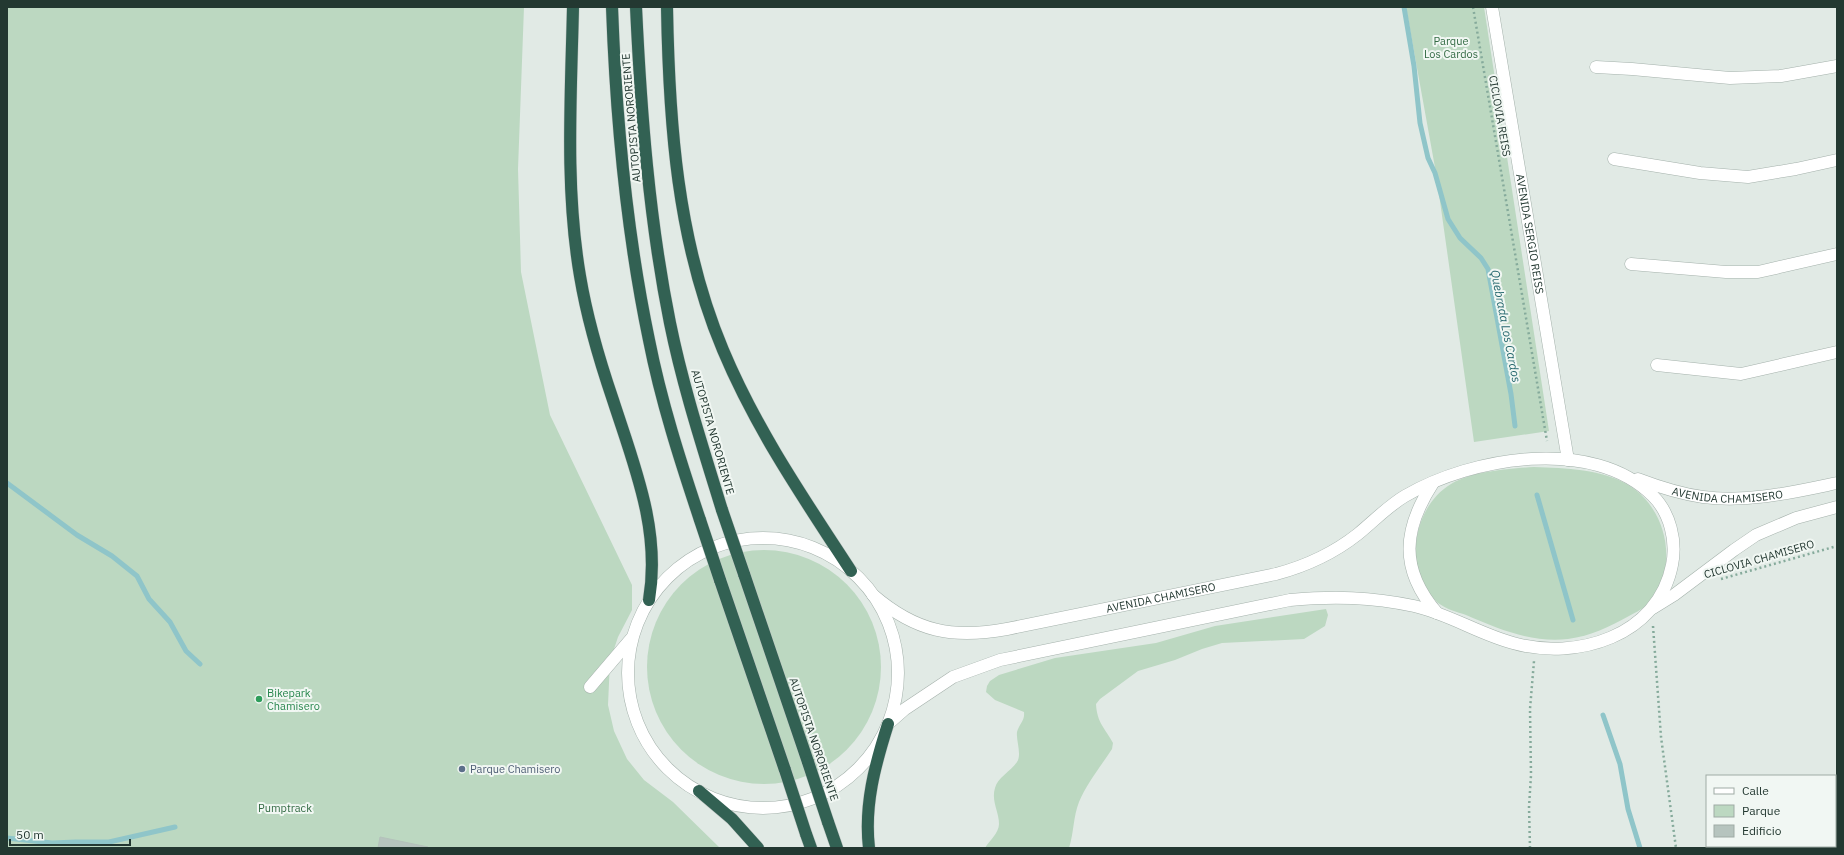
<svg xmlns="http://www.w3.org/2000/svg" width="1844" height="855" font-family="'IBM Plex Sans',sans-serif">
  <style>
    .green { fill: #bcd8c1 }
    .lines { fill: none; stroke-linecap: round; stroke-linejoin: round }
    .stream { stroke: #8fc5c9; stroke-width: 5 }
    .building { fill: #b6c4be; stroke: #b4c2bb }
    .minor-casing { stroke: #a4b1ab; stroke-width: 13 }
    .highway-casing { stroke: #c1c7c5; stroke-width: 13 }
    .path { stroke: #85aa9b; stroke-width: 2.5; stroke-dasharray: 2 3; stroke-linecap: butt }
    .minor { stroke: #fff; stroke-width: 12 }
    .highway { stroke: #326153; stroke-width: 12 }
    .highway-bridge-casing { stroke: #c1c7c5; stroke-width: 13; stroke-linecap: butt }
    .highway-bridge { stroke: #326153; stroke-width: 12 }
    .leisure-dot { fill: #2e9e5b; stroke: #f1f7f3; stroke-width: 1.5 }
    .service-dot { fill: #5c6f8a; stroke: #f1f7f3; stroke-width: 1.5 }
    .labels { text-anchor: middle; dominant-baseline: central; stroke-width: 4; stroke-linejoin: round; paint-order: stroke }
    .park-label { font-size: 11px; fill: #326a43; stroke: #f1f7f3 }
    .street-label { font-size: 11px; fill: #233831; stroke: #f1f7f3 }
    .leisure-label { font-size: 11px; fill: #27864d; stroke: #f1f7f3; text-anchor: start }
    .service-label { font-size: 11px; fill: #4e5e75; stroke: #f1f7f3; text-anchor: start }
    .water-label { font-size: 12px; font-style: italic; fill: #24676d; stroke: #f1f7f3 }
  </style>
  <rect width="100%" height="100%" fill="#e1eae5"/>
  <!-- green -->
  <g class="green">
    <path d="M7,7h517l-6,162 3,103 29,143 82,170v25l-14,27 -8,24 -2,44 6,26 13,28 17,21 29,22 47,46h-713z"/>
    <path d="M1406,7h78l65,424 -75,11 -38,-269z"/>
    <path d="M1534,467c31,1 69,2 96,19 39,25 50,86 16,120 -5,4 -12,7 -17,10 -20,11 -38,20 -61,23 -37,4 -69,-10 -102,-24 -9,-3 -20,-6 -28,-12 -36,-30 -26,-96 13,-119 22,-13 57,-15 83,-17z"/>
    <circle cx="764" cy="667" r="117"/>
    <path d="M1326,609l2,6 -3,11 -21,13 -82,4 -20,6 -27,11 -37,11 -38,28 -4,5c1,19 9,24 17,39l-1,6c-11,17 -25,34 -33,53 -6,15 -5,31 -10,46h-84c4,-7 14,-15 14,-24 0,-12 -8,-23 -4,-36 2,-10 16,-17 22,-26 5,-8 -1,-21 0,-30 2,-8 8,-11 7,-20l-29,-12 -9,-8 1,-6 3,-5 9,-6 56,-17 101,-15 59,-17z"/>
  </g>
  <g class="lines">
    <!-- stream -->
    <g class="stream">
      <path d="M1404,7l10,59 6,57 8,35 7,15 13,46 12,19 21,20 7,11 23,125 4,32"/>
      <path d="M7,483l70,52 35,21 25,20 12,23 21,23 16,29 14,13"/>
      <path d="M1537,495l36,125"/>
      <path d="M1603,715l17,49 8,45 12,39"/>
      <path d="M7,838l45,5 24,-1h33l66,-15"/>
    </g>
  </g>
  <!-- building -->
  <path class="building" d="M380,837l48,10 -1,1h-49z"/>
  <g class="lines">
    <defs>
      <g id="minor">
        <path id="s1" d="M1492,7l76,453"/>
        <path d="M1596,67l36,2 98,9 51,-2 56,-10"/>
        <path d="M1614,159l86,14 48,4 48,-8 41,-9"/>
        <path d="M1631,264l95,8h32l79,-18"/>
        <path d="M1657,365l84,9 96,-22"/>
        <path id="s2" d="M1638,479c21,8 43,15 65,18 45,6 91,-5 134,-14"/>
        <path d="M1433,483c-30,46 -34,86 4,130"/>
        <circle cx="763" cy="673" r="135"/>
        <path id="s3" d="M873,595c43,37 80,44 134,34l269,-55c30,-8 58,-21 82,-40 16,-13 30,-28 47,-38 67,-39 188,-60 248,0 17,17 24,45 19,69 -14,71 -95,96 -159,78 -34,-9 -64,-29 -99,-37 -43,-9 -80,-10 -124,-6l-290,60 -47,17 -48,32 -17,15"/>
        <path d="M1653,608l21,-13 60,-45 22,-15 40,-17 41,-11"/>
        <path d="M590,687l41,-48"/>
      </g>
      <g id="highway">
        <path d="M573,7c-2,90 -8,181 7,269 7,42 19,83 33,124 21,65 48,130 36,200"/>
        <path d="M612,7c4,112 14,223 37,333 12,61 31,120 51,180"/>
        <path d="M636,7c5,106 13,212 34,316 13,64 33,125 52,187"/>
        <path d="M667,7c2,116 10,234 56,343 33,79 81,149 128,221"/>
        <path d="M744,574l64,188"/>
        <path d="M720,580l65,190"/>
        <path d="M699,791l33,28 26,29"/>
        <path d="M828,822l9,26"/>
        <path d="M806,834l5,14"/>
        <path d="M869,848c-5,-43 6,-83 19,-124"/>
      </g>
    </defs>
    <!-- minor casing -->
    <use href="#minor" class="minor-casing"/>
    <!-- highway casing -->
    <use href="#highway" class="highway-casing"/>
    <!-- path -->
    <g class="path">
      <path d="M1473,7l74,434"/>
      <path d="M1721,579l116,-33"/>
      <path d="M1653,626l8,111 15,111"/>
      <path d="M1530,848l-1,-41 2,-32 -1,-66 4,-48"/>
    </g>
    <!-- minor -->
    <use href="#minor" class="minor"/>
    <!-- highway -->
    <use href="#highway" class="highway"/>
    <defs>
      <g id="highway-bridge">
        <path d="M722,510l22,64"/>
        <path d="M700,520l20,60"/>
        <path d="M808,762l20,60"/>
        <path d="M785,770l21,64"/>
      </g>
    </defs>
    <!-- highway-bridge casing -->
    <use href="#highway-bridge" class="highway-bridge-casing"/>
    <!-- highway-bridge -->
    <use href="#highway-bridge" class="highway-bridge"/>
  </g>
  <!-- markers -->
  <circle class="leisure-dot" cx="259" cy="699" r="4"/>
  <circle class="service-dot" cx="462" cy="769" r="4"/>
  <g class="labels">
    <!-- park labels -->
    <g class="park-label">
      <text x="1451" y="41">Parque<tspan x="1451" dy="13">Los Cardos</tspan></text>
      <text x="285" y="808">Pumptrack</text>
    </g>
    <!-- street labels -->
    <g class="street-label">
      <text transform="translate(1500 116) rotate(80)">CICLOVIA REISS</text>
      <text transform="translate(631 118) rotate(-95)">AUTOPISTA NORORIENTE</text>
      <text stroke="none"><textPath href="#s1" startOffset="230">AVENIDA SERGIO REISS</textPath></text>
      <text transform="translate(713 432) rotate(74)">AUTOPISTA NORORIENTE</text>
      <text stroke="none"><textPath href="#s2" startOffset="92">AVENIDA CHAMISERO</textPath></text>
      <text transform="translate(1759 559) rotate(-16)">CICLOVIA CHAMISERO</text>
      <text stroke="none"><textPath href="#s3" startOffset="301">AVENIDA CHAMISERO</textPath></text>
      <text transform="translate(814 739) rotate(71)">AUTOPISTA NORORIENTE</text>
    </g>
    <!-- leisure labels -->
    <g class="leisure-label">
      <text x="267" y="693">Bikepark<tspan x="267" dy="13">Chamisero</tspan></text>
    </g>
    <!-- service labels -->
    <g class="service-label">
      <text x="470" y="769">Parque Chamisero</text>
    </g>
    <!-- water labels -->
    <g class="water-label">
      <text transform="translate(1506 326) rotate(79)">Quebrada Los Cardos</text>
    </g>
  </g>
  <!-- border -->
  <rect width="1844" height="855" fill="none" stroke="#233831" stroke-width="16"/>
  <!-- legend -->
  <rect x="1706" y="775" width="130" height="72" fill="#f1f7f3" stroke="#9faba5"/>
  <rect x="1714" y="788" width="20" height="6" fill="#ffffff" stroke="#9faba5"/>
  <text x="1742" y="795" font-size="12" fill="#233831">Calle</text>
  <rect x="1714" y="805" width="20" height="12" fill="#bcd8c1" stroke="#9faba5"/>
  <text x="1742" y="815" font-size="12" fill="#233831">Parque</text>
  <rect x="1714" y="825" width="20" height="12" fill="#b6c4be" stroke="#9faba5"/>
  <text x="1742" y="835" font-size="12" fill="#233831">Edificio</text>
  <!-- scale -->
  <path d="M10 839v6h120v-6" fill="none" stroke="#233831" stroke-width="2"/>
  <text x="16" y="839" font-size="12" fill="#233831" stroke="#f1f7f3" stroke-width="3" paint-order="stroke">50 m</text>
</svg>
